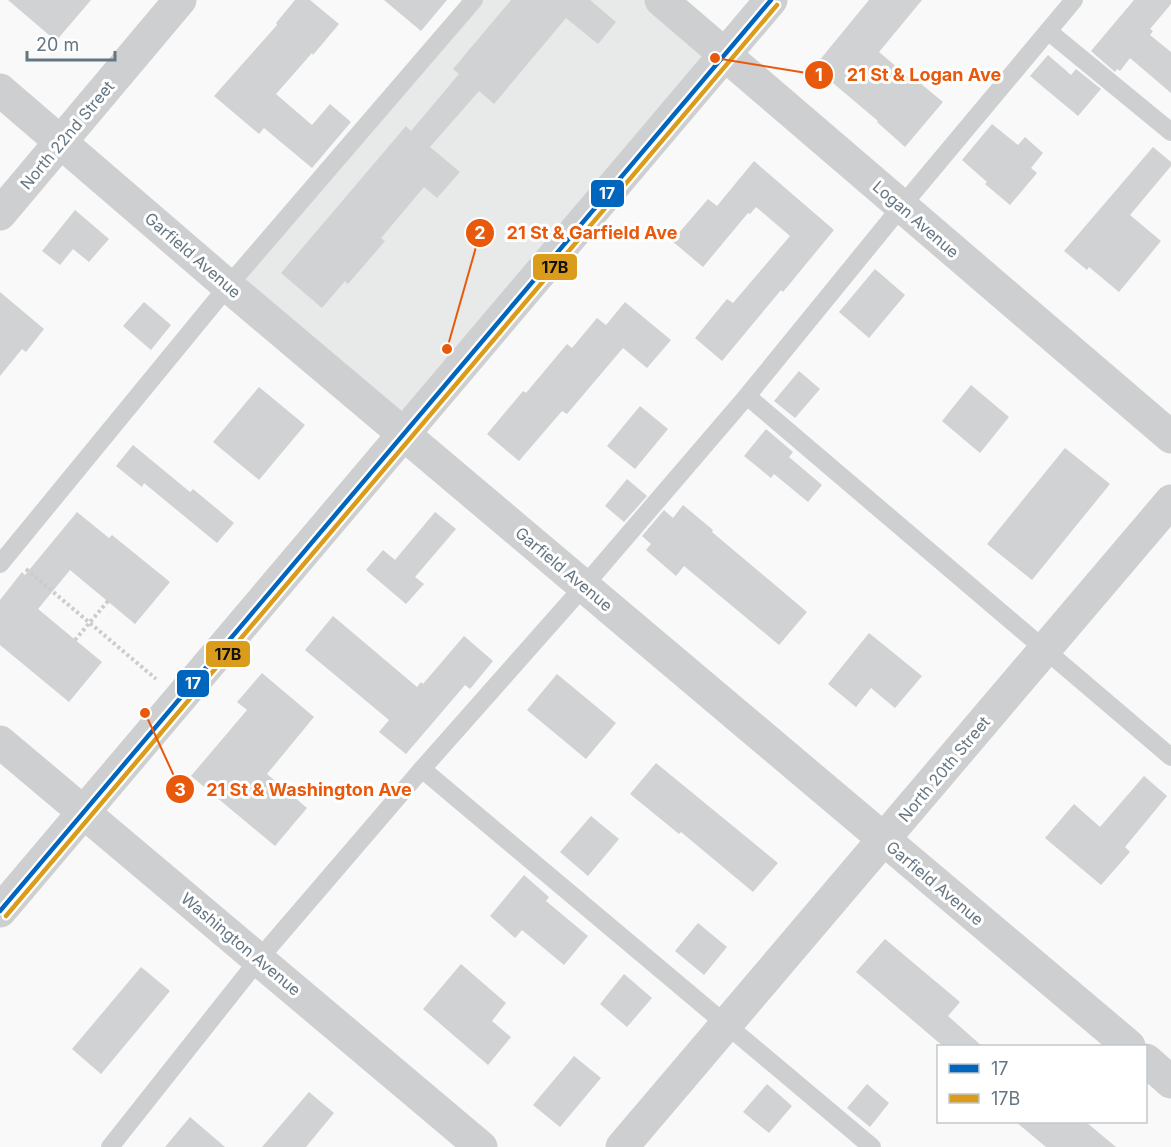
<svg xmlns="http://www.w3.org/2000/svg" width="1171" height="1147" font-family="Inter,sans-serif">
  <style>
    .built { fill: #e8e9e9 }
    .building { fill: #d0d2d3 }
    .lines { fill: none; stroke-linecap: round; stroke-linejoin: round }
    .path { stroke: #cbcccd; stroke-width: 4; stroke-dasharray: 3 3; stroke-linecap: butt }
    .service { stroke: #cecfd0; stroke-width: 18 }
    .minor { stroke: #cecfd0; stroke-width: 33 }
    .tertiary { stroke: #cecfd0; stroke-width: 33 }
    .bus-1-casing { stroke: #fff; stroke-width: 9 }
    .bus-2-casing { stroke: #fff; stroke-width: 9 }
    .bus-1 { stroke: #0065bd; stroke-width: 4.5 }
    .bus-2 { stroke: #da9c1a; stroke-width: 4.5 }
    .labels { text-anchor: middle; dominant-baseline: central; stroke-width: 6; stroke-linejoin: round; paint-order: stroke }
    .street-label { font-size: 16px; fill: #657683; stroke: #fff }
    .leader { fill: none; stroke: #e8590c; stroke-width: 2 }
    .callout-dot { fill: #e8590c; stroke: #fff; stroke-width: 2 }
    .mark-label { font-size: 18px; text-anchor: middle; font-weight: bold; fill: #fff }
    .callout-label { font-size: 18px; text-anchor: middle; font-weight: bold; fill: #e8590c; stroke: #fff; stroke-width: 6; stroke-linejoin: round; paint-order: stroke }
    .line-badge { stroke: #fff; stroke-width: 2 }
    .badge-label { font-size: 16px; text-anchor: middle; font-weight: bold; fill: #fff }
    .pale-badge-label { font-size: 16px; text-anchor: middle; font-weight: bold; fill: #111 }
  </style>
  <rect width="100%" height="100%" fill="#f9f9f9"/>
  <!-- built -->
  <path class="built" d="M474,0h187l64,55 -322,378 -175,-147z"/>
  <!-- building -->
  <g class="building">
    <path d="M8,0h83l-35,41z"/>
    <path d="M295,0h15l29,24 -26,31 -1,-2 -36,41 36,31 18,-21 21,18 -39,46 -48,-40 -5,6 -45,-38 63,-71 -1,-2z"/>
    <path d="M384,0h63l-26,31z"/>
    <path d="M511,0h79l26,22 -18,22 -32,-26 -72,86 -15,-13 -49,56 30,25 -23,26 -13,-11 -43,51 4,3 -37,43 -3,-3 -23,27 -41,-35 125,-147 5,5 48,-57 -6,-5z"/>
    <path d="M869,0h53l-43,52 33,28 2,-2 29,24 -38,45 -28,-25 1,-1 -64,-54z"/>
    <path d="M1134,0h37v4l-21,25 3,2 -3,4 21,17v41l-41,-35 -10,13 -3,-2 -2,3 -24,-21z"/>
    <path d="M1048,55l23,20 5,-6 25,20 -23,27 -48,-40z"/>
    <path d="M992,124l26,21 7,-8 18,16 -12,15 6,5 -27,32 -25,-21 2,-2 -25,-22z"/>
    <path d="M1153,147l18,15v4l-41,49 31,26 -42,51 -30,-25 -2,3 -23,-19z"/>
    <path d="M754,161l80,69 -51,62 -2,-2 -59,71 -27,-23 32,-39 6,4 57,-67 -34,-29 -6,7 -2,-1 -45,54 -31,-26 36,-42 9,7z"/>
    <path d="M75,210l34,29 -20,23 -16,-13 -13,16 -18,-14z"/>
    <path d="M875,269l30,26 -36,43 -30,-26z"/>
    <path d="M0,292l44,37 -18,23 -4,-3 -22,27z"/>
    <path d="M144,302l27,23 -20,25 -28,-24z"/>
    <path d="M625,302l46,38 -24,28 -24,-20 -56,66 -5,-3 -43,50 -32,-27 36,-43 3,2 41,-49 5,4 25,-30 9,7z"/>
    <path d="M799,371l21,18 -25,29 -21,-17z"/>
    <path d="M971,385l38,32 -29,36 -38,-32z"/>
    <path d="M259,387l46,38 -46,55 -46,-38z"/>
    <path d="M640,406l28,23 -33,40 -28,-23z"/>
    <path d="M766,429l27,23 -4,5 33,28 -14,17 -34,-28 -3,4 -27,-22z"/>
    <path d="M133,445l57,47 3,-3 41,34 -17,20 -73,-60 -2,4 -26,-21z"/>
    <path d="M1065,448l45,36 -78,96 -45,-36z"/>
    <path d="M627,479l20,17 -23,26 -19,-16z"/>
    <path d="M683,505l30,25 -1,2 95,80 -28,33 -95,-79 -8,10 -30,-26 5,-6 -9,-8 22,-26 9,8z"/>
    <path d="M77,512l32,26 3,-3 58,47 -35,42 -65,-54 -32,39 64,53 -33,40 -69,-57v-45l22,-28 3,3z"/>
    <path d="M435,512l21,17 -41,48 9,7 -18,20 -40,-34 17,-20 12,10z"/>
    <path d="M333,616l84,71 4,-5 2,2 41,-48 29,25 -23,28 -5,-4 -59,69 -27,-22 10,-12 -84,-70z"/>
    <path d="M869,633l53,43 -27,32 -24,-20 -15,19 -28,-23z"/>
    <path d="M262,673l52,44 -47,57 40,34 -32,38 -84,-70 56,-66 -10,-8z"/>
    <path d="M557,674l59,49 -30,36 -59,-49z"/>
    <path d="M656,763l122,100 -25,29 -72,-60 -2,2 -49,-40z"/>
    <path d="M1144,776l23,20 -42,51 5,5 -29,33 -56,-47 29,-34 26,23z"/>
    <path d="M591,816l28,23 -31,37 -28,-24z"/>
    <path d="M524,875l25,22 -3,4 42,35 -24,29 -42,-35 -7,8 -25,-22z"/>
    <path d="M698,923l29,24 -23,28 -29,-24z"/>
    <path d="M885,939l75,63 -12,14 35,31h-39l-88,-75z"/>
    <path d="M461,964l45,39 -14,18 19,16 -23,28 -65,-56z"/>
    <path d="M141,967l29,24 -69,83 -29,-25z"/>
    <path d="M624,974l28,24 -25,29 -27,-23z"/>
    <path d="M574,1056l27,22 -41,49 -27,-22z"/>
    <path d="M767,1084l25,22 -23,27 -26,-21z"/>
    <path d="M867,1084l22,19 -19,24 -23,-19z"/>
    <path d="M309,1092l25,21 -28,34h-44z"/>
    <path d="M190,1117l35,30h-60z"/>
    <path d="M1016,1122h70l30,25h-70z"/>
  </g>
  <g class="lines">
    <!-- path -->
    <g class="path">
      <path d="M26,569l130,110"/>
      <path d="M75,640l33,-39"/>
    </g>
    <!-- service -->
    <g class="service">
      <path d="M1048,31l123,101"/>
      <path d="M747,396l424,361"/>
      <path d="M0,564l228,-278 246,-286"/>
      <path d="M422,769l450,378"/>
      <path d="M110,1147l149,-188 163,-190 162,-183 163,-190 154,-189 173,-207"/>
    </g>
    <!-- minor -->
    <g class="minor">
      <path d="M661,0l510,437"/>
      <path d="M0,90l228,196 901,760"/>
      <path d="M0,214l180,-214"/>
      <path d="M0,742l481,405"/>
      <path d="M1146,1060l25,22"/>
      <path d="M622,1147l549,-646"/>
    </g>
    <!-- tertiary -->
    <path class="tertiary" d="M0,911l771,-911"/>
    <defs>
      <path id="bus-1" d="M0,911l771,-911"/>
      <path id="bus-2" d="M6,916l771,-911"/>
    </defs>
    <!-- bus-1 casing -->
    <use href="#bus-1" class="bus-1-casing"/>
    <!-- bus-2 casing -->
    <use href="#bus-2" class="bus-2-casing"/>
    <!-- bus-1 -->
    <use href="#bus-1" class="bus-1"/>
    <!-- bus-2 -->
    <use href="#bus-2" class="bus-2"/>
  </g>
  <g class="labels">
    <!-- street labels -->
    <g class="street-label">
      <text transform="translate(67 135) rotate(-50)">North 22nd Street</text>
      <text transform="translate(916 219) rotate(41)">Logan Avenue</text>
      <text transform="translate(193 255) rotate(41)">Garfield Avenue</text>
      <text transform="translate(564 569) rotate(40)">Garfield Avenue</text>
      <text transform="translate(944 769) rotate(-50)">North 20th Street</text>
      <text transform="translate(935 883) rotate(40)">Garfield Avenue</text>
      <text transform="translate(241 944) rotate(40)">Washington Avenue</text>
    </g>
  </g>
  <!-- callouts -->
  <path class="leader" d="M715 58L819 75M447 349L480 233M145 713L180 789"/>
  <g class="callout-dot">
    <circle cx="715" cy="58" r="6"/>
    <circle cx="447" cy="349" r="6"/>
    <circle cx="145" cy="713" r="6"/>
    <circle cx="819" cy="75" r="15"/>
    <circle cx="480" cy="233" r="15"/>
    <circle cx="180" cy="789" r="15"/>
  </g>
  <g class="mark-label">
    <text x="819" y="81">1</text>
    <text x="480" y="239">2</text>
    <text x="180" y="796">3</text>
  </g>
  <g class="callout-label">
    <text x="924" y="81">21 St &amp; Logan Ave</text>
    <text x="592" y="239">21 St &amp; Garfield Ave</text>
    <text x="309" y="796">21 St &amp; Washington Ave</text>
  </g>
  <g class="line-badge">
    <rect x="590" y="179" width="35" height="29" rx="6" fill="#0065bd"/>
    <rect x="532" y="253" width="46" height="28" rx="6" fill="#da9c1a"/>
    <rect x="205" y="640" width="46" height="28" rx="6" fill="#da9c1a"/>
    <rect x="176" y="669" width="34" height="29" rx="6" fill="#0065bd"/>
  </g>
  <g class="badge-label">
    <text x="607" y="199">17</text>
    <text x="193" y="689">17</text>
  </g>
  <g class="pale-badge-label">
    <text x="555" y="273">17B</text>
    <text x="228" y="660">17B</text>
  </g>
  <!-- legend -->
  <rect x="937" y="1045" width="210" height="78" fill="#ffffff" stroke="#c1c8cd" stroke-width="1.5"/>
  <rect x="949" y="1064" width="30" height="9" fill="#0065bd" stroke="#c1c8cd" stroke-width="1.5"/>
  <text x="991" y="1075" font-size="18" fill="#657683">17</text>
  <rect x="949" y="1094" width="30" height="9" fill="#da9c1a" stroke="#c1c8cd" stroke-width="1.5"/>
  <text x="991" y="1105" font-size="18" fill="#657683">17B</text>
  <!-- scale -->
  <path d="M27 51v9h88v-9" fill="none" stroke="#657683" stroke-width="3"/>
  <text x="36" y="51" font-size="18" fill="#657683" stroke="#ffffff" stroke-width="4.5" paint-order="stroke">20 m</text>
</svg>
